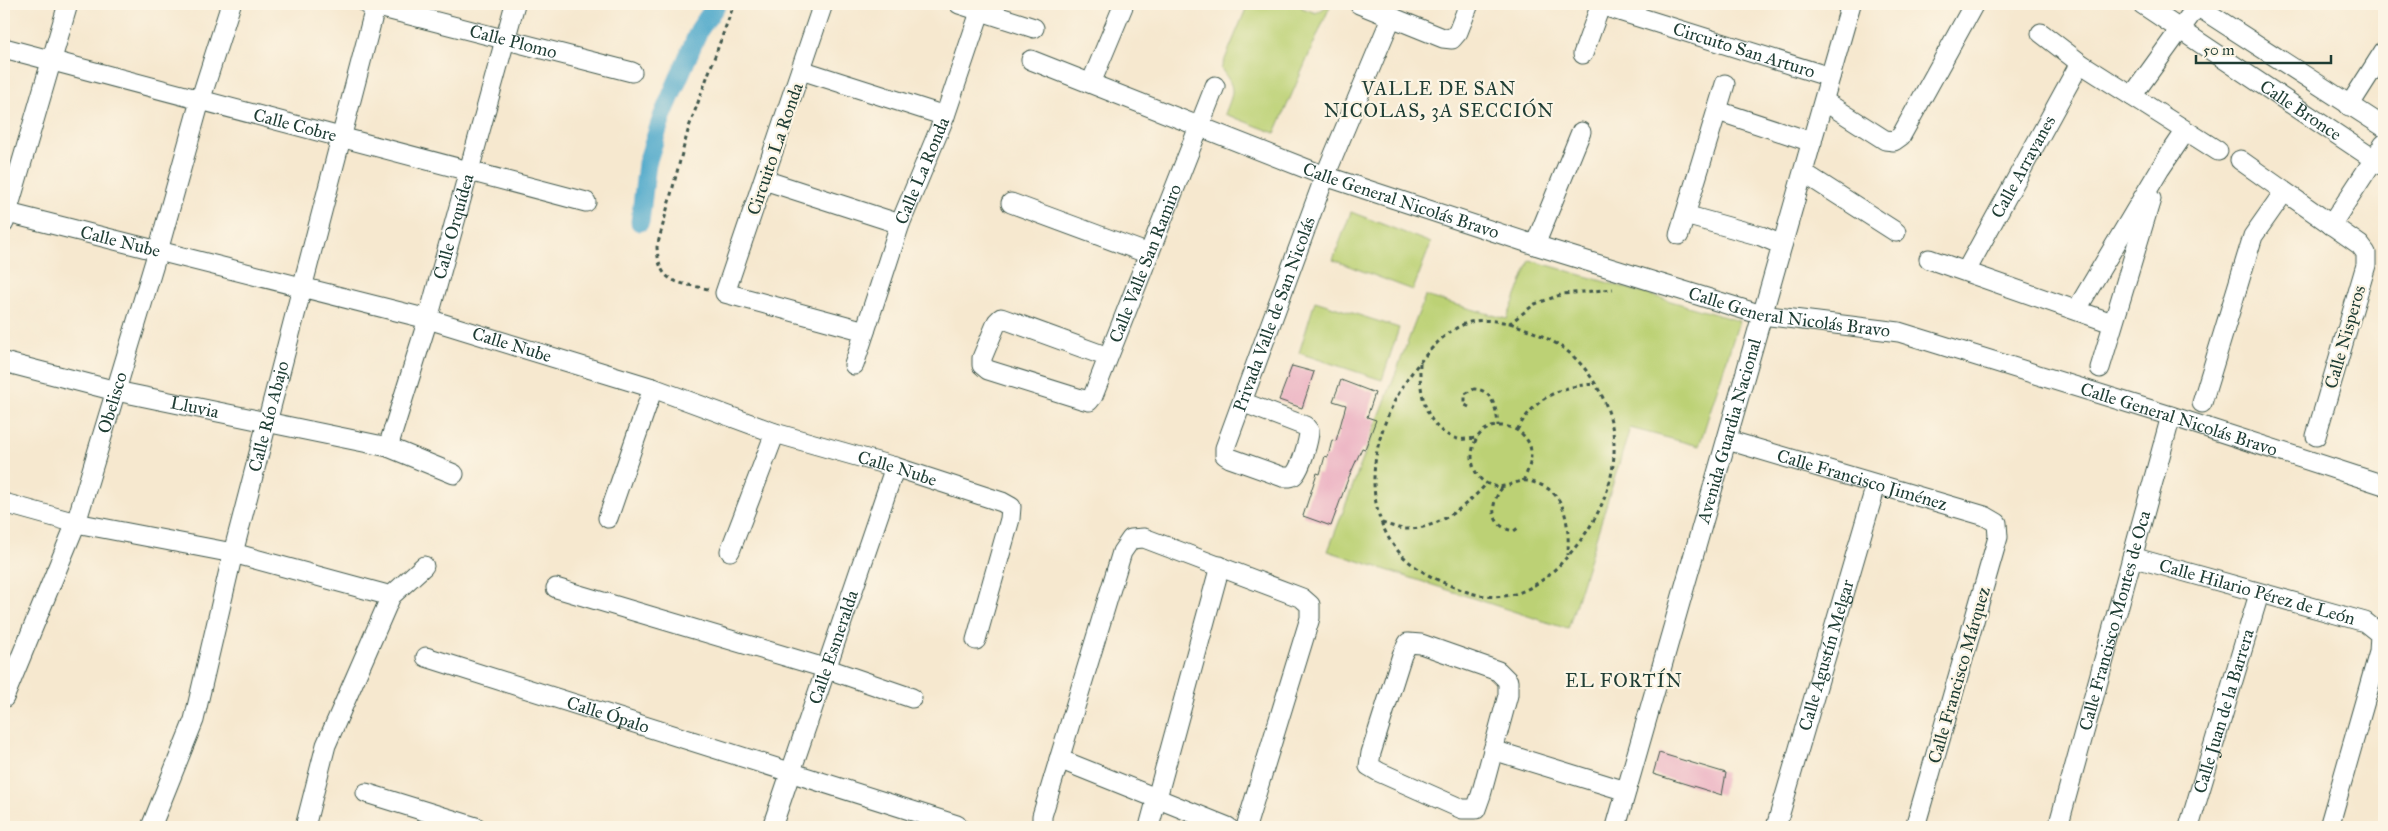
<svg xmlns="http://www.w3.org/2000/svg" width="2388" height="831" font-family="'IM FELL Great Primer',serif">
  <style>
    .green { fill: #bcd175; stroke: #6e8754 }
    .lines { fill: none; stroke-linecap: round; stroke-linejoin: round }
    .canal { stroke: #4ca7ca; stroke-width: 19 }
    .building { fill: #ebafc1 }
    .minor-casing { stroke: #3f574b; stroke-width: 21 }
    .path { stroke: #3f574b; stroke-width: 3; stroke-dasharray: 4 4; stroke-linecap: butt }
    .minor { stroke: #fff; stroke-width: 19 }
    .labels { text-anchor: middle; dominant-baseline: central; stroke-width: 4.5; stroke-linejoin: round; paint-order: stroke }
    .street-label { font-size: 18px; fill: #1f3d34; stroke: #fcf5e5 }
    .neighbourhood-label { font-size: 19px; letter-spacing: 1px; fill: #1f3d34; stroke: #fcf5e5 }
  </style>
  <rect width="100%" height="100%" fill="#fcf5e5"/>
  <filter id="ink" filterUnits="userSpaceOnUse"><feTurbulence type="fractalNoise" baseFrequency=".02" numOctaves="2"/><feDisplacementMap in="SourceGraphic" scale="10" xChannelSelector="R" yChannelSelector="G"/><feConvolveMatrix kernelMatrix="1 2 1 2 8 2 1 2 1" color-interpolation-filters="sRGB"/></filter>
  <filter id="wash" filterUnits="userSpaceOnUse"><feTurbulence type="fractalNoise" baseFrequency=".0096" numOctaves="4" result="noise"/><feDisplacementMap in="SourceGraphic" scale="20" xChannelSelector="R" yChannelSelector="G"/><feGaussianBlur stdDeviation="1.12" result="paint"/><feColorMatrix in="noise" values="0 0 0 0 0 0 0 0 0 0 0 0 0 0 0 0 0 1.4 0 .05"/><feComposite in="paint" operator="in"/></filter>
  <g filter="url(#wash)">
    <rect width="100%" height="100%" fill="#f6e8cf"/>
    <!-- green -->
    <g class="green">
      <path d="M1248,4h53l1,4 14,5 15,-9 -56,129 -50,-19c8,-22 12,-25 -4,-45z"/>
      <path d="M1351,212l80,31 -18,47 -80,-30z"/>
      <path d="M1530,260l209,61 -40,125 -69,-18 -62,201 -240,-78 97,-255 82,23z"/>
      <path d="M1315,301l84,27 -17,52 -83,-27z"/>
    </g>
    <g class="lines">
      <!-- canal -->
      <path class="canal" d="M640,222l7,-59 15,-46 37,-87 18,-26"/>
    </g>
    <g id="blocks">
      <!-- building -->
      <g class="building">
        <path d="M1292,366l22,6 -12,36 -23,-8z"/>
        <path d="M1341,380l34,13 -8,24 9,3 -11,29 -3,-1 -14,31 -17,47 -28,-10 14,-43 3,1 5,-18 3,1 4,-17 4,1 10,-36 -13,-4z"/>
        <path d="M1659,753l67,20 -4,22 -69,-21z"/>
      </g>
    </g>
  </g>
  <g filter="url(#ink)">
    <use href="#blocks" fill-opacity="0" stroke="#3f574b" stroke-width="1"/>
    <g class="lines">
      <defs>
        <g id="minor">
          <path id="s1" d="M367,4l265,68"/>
          <path d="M823,4l-98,289 140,38"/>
          <path d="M959,4l75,24"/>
          <path d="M1359,4l84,34 9,1 6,-7 11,-28"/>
          <path id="s2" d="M2142,4l242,162"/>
          <path d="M2194,4l190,123"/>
          <path id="s3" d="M1600,5l230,72"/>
          <path d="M2041,33l39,30 138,88"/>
          <path id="s4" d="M4,48l582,154"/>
          <path d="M1583,54l18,-50"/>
          <path id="s5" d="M1031,60l294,116 210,69 227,70 137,17 272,84 213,69"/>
          <path d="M801,70l144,46"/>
          <path d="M1091,83l33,-79"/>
          <path d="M2132,96l65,-90"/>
          <path d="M1824,101l61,39 9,1 7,-5 73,-132"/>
          <path d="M2349,106l35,-55"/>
          <path d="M1718,111l94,31"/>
          <path d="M2240,160l120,85 6,8v12l-50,171"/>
          <path d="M1804,173l92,59"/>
          <path d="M764,180l136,44"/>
          <path d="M1011,203l138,51"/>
          <path id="s6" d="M4,212l424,107 225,69 122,45 120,34 107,35 9,5 -1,12 -34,121"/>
          <path d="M1685,215l76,21 21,9"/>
          <path d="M4,223l64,-219"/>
          <path d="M2331,225l53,-81"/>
          <path d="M1679,235l46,-151"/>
          <path d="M1535,245l46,-113"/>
          <path d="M1929,259l183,64"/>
          <path id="s7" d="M1966,271l114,-208"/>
          <path d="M2077,309l83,-140 25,-37"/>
          <path id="s8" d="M1108,357l-107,-39 -4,4 -15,36v7l6,5 93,29 8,2 4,-5 122,-310"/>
          <path id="s9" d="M4,362l112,29 272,56 66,27"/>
          <path id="s10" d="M854,365l46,-141 45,-108 35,-104"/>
          <path d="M2100,368l51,-169"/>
          <path id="s11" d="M1242,402l63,24 4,5c0,9 -8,36 -14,43 -3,4 -7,3 -12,3l-53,-19 -5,-3v-7l100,-272 67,-160"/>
          <path d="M2202,403l51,-167 31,-44"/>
          <path id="s12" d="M1727,440l258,76 12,7 1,14 -83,290"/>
          <path id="s13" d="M388,447l40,-128 87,-315"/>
          <path d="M4,503l72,20 157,30 158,43"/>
          <path d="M608,518l45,-130"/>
          <path d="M730,551l45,-118"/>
          <path id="s14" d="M2132,557l233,65 15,12 -1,18 -50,175"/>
          <path d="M556,588l269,80 87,30"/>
          <path d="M1408,643l13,1 77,27 10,10v14l-27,100 -5,14h-14l-83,-37 -10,-6 2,-13 31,-98z"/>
          <path id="s15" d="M426,657l531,168"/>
          <path id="s16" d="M4,698l72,-175 82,-272 42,-150 31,-97"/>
          <path d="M1493,750l133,41"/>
          <path d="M1059,759l169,68"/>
          <path d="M366,793l110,34"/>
          <path id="s17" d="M151,827l43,-107 39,-167 143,-549"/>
          <path d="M305,827l21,-82 65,-149 33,-30"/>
          <path id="s18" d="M772,827l123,-360"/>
          <path d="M1042,827v-11l80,-264 9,-13 13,-1 158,60 8,7v13l-64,209"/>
          <path d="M1149,827l71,-261"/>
          <path id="s19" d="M1616,827l235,-823"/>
          <path id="s20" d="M1776,827l100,-342"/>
          <path id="s21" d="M2058,827l113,-411"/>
          <path id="s22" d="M2189,827l70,-233"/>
        </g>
      </defs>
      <!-- minor casing -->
      <use href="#minor" class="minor-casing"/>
      <!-- path -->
      <g class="path">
        <path d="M708,289c-32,-7 -49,-5 -51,-42l32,-120 45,-123"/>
        <path d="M1510,323c20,7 40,15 57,28 14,11 25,26 33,41 34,65 2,134 -48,180 -29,26 -57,31 -93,17 -29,-11 -57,-26 -72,-54 -31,-59 -2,-133 38,-179 12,-14 26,-28 45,-34 12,-3 27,-1 40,1l25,-19 28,-10 50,-5"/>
        <path d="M1420,363c-1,28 5,68 38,76 6,1 14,-1 20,-1"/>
        <path d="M1469,407l-4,-2v-11l9,-5c19,0 23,22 24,37"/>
        <path d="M1517,430c19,-33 42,-44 78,-46"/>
        <path d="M1523,481c4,-8 8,-17 8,-26 2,-33 -58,-45 -59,2 0,10 5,21 14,26 15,8 22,1 36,-2 7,-1 13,2 19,4 27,11 28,45 27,70"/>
        <path d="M1502,488c-13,16 -12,39 12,43l4,-3"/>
        <path d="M1382,523c7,2 15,5 22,6 32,2 64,-24 83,-46"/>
      </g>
      <!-- minor -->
      <use href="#minor" class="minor"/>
    </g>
  </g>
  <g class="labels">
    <!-- street labels -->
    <g class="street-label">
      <text stroke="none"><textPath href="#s1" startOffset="151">Calle Plomo</textPath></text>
      <text stroke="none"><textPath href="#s3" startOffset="151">Circuito San Arturo</textPath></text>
      <text stroke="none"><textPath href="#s2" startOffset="191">Calle Bronce</textPath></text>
      <text stroke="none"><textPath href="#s4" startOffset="301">Calle Cobre</textPath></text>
      <text transform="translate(775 149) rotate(-71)">Circuito La Ronda</text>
      <text stroke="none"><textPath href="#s7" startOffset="119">Calle Arrayanes</textPath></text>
      <text stroke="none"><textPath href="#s10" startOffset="206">Calle La Ronda</textPath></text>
      <text stroke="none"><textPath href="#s5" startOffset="396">Calle General Nicolás Bravo</textPath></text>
      <text stroke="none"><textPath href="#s13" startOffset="230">Calle Orquídea</textPath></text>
      <text stroke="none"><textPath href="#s6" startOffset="120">Calle Nube</textPath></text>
      <text stroke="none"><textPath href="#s8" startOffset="428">Calle Valle San Ramiro</textPath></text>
      <text stroke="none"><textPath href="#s5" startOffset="801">Calle General Nicolás Bravo</textPath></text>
      <text stroke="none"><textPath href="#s11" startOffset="344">Privada Valle de San Nicolás</textPath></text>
      <text transform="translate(2345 337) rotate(-74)">Calle Nisperos</text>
      <text stroke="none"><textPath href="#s6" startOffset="525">Calle Nube</textPath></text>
      <text stroke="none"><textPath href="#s16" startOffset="315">Obelisco</textPath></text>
      <text stroke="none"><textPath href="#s9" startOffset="196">Lluvia</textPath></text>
      <text stroke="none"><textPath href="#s17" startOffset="428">Calle Río Abajo</textPath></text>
      <text stroke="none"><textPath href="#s5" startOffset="1206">Calle General Nicolás Bravo</textPath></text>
      <text stroke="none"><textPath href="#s19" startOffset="412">Avenida Guardia Nacional</textPath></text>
      <text stroke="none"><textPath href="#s6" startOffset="930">Calle Nube</textPath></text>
      <text stroke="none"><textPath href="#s12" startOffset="141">Calle Francisco Jiménez</textPath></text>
      <text stroke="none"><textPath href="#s14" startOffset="130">Calle Hilario Pérez de León</textPath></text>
      <text stroke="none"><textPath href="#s21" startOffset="214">Calle Francisco Montes de Oca</textPath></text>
      <text stroke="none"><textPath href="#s18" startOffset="190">Calle Esmeralda</textPath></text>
      <text stroke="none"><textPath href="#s20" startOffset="179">Calle Agustín Melgar</textPath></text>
      <text transform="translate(1959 675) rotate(-74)">Calle Francisco Márquez</text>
      <text stroke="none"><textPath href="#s22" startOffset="121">Calle Juan de la Barrera</textPath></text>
      <text stroke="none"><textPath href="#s15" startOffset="191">Calle Ópalo</textPath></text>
    </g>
    <!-- neighbourhood labels -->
    <g class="neighbourhood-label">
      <text x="1439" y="88">VALLE DE SAN<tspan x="1439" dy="22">NICOLAS, 3A SECCIÓN</tspan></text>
      <text x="1624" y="680">EL FORTÍN</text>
    </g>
  </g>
  <!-- margin -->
  <rect width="2388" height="831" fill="none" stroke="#fcf5e5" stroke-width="20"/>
  <!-- scale -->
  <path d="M2196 55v8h135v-8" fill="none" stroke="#1f3d34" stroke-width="2.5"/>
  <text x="2203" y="55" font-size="15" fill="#1f3d34" stroke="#fcf5e5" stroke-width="4" paint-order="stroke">50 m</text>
</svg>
